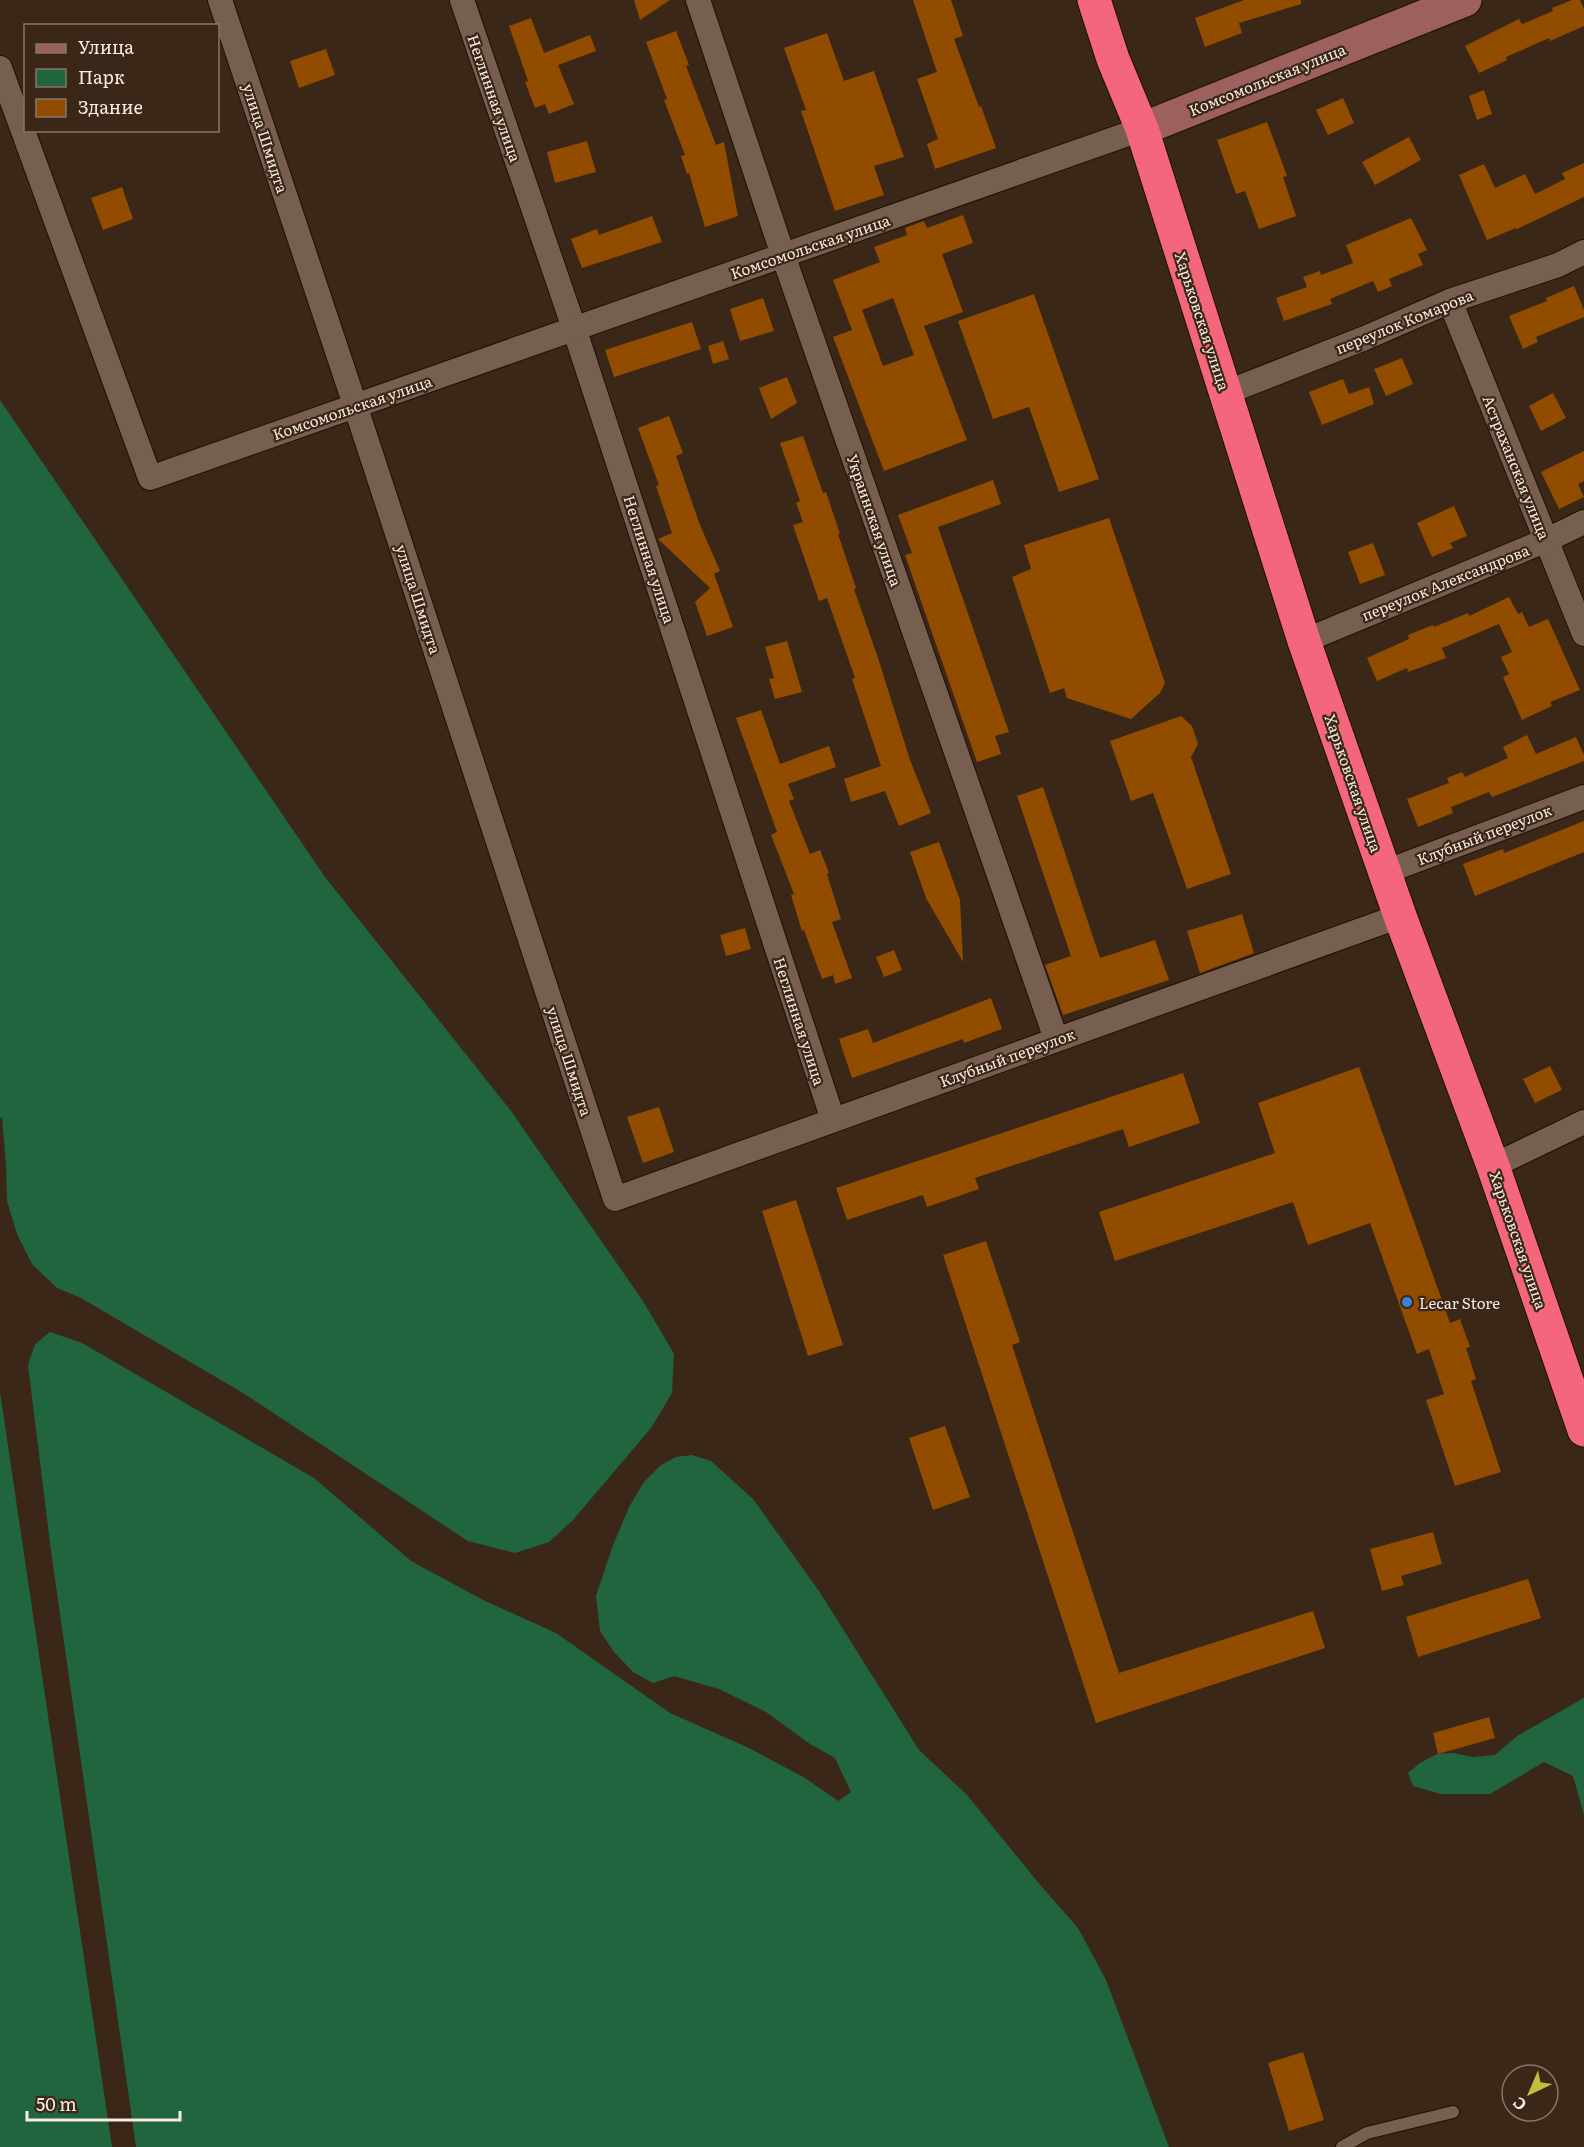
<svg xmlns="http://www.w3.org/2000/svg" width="1584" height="2147" font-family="Literata,serif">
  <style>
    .green { fill: #20653e }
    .building { fill: #914c00; fill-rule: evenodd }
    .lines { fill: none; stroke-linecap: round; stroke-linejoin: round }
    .lane-casing { stroke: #210f03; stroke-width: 14 }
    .street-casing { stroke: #210f03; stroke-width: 26 }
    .secondary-casing { stroke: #210f03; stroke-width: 35 }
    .highway-casing { stroke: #210f03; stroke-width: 35 }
    .lane { stroke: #765f4f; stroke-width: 12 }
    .street { stroke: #765f4f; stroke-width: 24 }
    .secondary { stroke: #9c615c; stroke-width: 33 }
    .highway { stroke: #f4667b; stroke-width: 33 }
    .shop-dot { fill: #3f7fe0; stroke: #3a2718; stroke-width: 2 }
    .labels { text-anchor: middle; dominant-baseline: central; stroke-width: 4.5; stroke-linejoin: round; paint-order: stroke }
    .street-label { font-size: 15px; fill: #f9ebe2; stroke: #3a2718 }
    .poi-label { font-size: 15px; fill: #f9ebe2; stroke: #3a2718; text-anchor: start }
  </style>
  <rect width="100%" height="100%" fill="#3a2718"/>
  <!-- green -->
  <g class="green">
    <path d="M0,400l325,477 186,234 132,190 31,53 -2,39 -21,35 -78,92 -24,22 -34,11 -47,-12 -225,-148 -162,-95 -24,-10 -25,-24 -15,-30 -10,-33 -1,-36 -4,-48 -2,2z"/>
    <path d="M50,1332l32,11 232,135 97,83 72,39 73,33 114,80 79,35 56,30 33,23 13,-9 -16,-34 -25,-14 -44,-32 -47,-23 -45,-13 -21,7 -20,-11 -19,-20 -14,-21 -4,-35 16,-48 17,-41 15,-25 17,-17 15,-8 16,-2 19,6 42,38 66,92 100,159 48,45 74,91 37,42 28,52 63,167h-1033l-85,-596 -23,-186 7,-21z"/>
    <path d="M0,1392l112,755h-112z"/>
    <path d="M1584,1698v117l-11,-39 -29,-14 -54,32h-49l-28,-8 -5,-13 12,-10 17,-9 16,-1 20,4 22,-2 22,-19z"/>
  </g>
  <!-- building -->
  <g class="building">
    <path d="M634,0h36l-30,20z"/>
    <path d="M913,0h38l12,36 -9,3 25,68 2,-1 15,42 -61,21 -8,-25 11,-5 -21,-60 20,-7z"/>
    <path d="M1244,0h57v4l-62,19 3,10 -37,14 -10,-29z"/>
    <path d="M1572,0h8l4,9v17l-34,15 -1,-3 -43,19 1,3 -28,13 -14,-27 54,-27 3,5 31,-13 -1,-3z"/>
    <path d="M531,18l13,35 46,-18 6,16 -38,14 16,39 -25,10 -4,-10 -10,4 -10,-26 3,-1 -19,-55z"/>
    <path d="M676,31l13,34 -3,1 30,79 8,-3 14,74 -33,11 -16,-54 -2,1 -6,-18 4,-1 -21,-55 3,-1 -21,-57z"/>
    <path d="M827,33l17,48 30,-10 30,86 -30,9 10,29 -49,16 -34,-100 5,-1 -22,-62z"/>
    <path d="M326,49l9,26 -36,13 -9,-27z"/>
    <path d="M1484,90l8,24 -15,6 -8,-24z"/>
    <path d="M1343,98l11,25 -26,12 -12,-25z"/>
    <path d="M1267,122l20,54 -4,1 13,39 -37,13 -14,-38 -9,3 -19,-54z"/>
    <path d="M1409,137l12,23 -46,25 -13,-23z"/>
    <path d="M587,141l9,31 -41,11 -8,-31z"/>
    <path d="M1584,163v34l-67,32 -1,-1 -29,12 -28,-65 25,-11 11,24 30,-14 10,20 30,-15 -3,-6z"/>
    <path d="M122,187l11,32 -30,11 -12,-32z"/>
    <path d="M963,215l10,28 -31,11 21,58 -39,14 43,114 -83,31 -51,-134 19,-7 -19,-50 47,-18 -6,-15 33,-12 -2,-7 19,-7 3,7zM893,298l21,57 -31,11 -21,-56z"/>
    <path d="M652,216l10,26 -80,26 -11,-29 26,-10 2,6z"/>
    <path d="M1411,218l16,32 -9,4 5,11 -34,14 3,7 -14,6 -5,-11 -43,18 2,5 -48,17 -8,-23 31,-11 -4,-10 17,-6 1,4 32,-12 -7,-18z"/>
    <path d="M1574,286l10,24v7l-48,20 2,5 -15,7 -14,-33 38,-15 -1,-3z"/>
    <path d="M1034,294l65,185 -40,13 -30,-85 -36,12 -35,-98z"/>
    <path d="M763,298l11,33 -34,10 -10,-32z"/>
    <path d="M692,322l9,27 -87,28 -9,-27z"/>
    <path d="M723,341l6,18 -16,5 -5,-18z"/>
    <path d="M1402,358l11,26 -27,12 -12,-27z"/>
    <path d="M787,377l10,26 -26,16 -12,-31z"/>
    <path d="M1343,379l6,15 20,-7 5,17 -52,21 -13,-33z"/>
    <path d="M1553,393l13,25 -25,13 -12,-25z"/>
    <path d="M669,416l14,37 -7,3 24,69 20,46 -6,3 19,53 -26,9 -12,-34 15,-14 -52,-49 14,-6 -16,-47 3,-1 -21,-57z"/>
    <path d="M803,436l20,57 3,-1 14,42h-2l18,54 -2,1 24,69 32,102 21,53 -32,13 -14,-35 -34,11 -7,-23 37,-13 -29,-87 3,-1 -28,-80 -8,3 -26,-76 10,-3 -7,-19 4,-2 -20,-58z"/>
    <path d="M1584,451v30l-6,3 6,13 -25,12 -18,-37z"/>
    <path d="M993,480l8,24 -63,23 71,205 -14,4 6,18 -24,8 -72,-207 7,-2 -14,-38z"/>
    <path d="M1454,506l13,30 -17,7 3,5 -21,9 -15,-34z"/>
    <path d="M1109,518l56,165 -5,10 -29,26 -64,-21 -3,-10 -14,5 -38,-116 19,-8 -7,-24z"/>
    <path d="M1373,543l12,32 -25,9 -12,-32z"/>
    <path d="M1509,597l9,17 4,-2 7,15 19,-8 32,71 -30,12 2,4 -30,14 -19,-43 6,-3 -8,-17 11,-5 -13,-28 -57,24 4,10 -38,14 -1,-4 -30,13 -10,-23 42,-19 -1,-4 25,-10 1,2 34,-14 1,3z"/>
    <path d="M787,641l15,51 -27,7 -6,-20 5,-1 -9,-31z"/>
    <path d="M761,710l19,54 49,-18 7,21 -48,17 6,15 -5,2 21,53 10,-4 9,23 -2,1 14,45 -9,3 20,56 -17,6 -2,-9 -11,4 -18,-49 -2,1 -11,-36 3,-1 -23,-59 6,-3 -41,-114z"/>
    <path d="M1181,716l11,10 6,18 -7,13 40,117 -44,15 -34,-96 -22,8 -21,-60z"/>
    <path d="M1527,735l9,19 40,-17 8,18v6l-92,36 -3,-5 -38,15 2,6 -35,14 -11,-28 42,-16 -2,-5 15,-6 3,5 43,-19 -5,-11z"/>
    <path d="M1043,787l57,171 55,-18 14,40 -106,35 -18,-50 26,-9 -54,-160z"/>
    <path d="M1584,821v31l-109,44 -12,-32 40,-15 1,4z"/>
    <path d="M939,842l21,58 3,62 -37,-64 -16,-46z"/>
    <path d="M1242,914l12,39 -54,20 -13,-42z"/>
    <path d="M745,928l6,21 -25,7 -6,-21z"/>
    <path d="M894,950l8,20 -18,7 -8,-20z"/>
    <path d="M991,998l11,31 -38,14 -1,-4 -111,39 -13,-39 29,-10 5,14z"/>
    <path d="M1550,1066l12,24 -27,13 -12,-24z"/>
    <path d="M1359,1067l91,256 10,-4 10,28 -4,1 10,31 -5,2 30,91 -46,14 -29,-86 18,-6 -15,-45 -12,5 -47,-131 -62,22 -15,-43 -178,59 -16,-49 176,-59 -17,-50z"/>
    <path d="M1183,1073l17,50 -71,24 -6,-18 -148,49 4,11 -52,18 -4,-12 -76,25 -11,-32z"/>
    <path d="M659,1107l15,45 -31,11 -16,-46z"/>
    <path d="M796,1200l47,145 -35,11 -46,-145z"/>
    <path d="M986,1241l34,101 -8,3 107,328 194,-62 12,37 -229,75 -153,-468z"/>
    <path d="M945,1426l25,71 -37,13 -24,-72z"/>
    <path d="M1433,1532l9,32 -41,12 3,9 -22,6 -12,-42z"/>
    <path d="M1528,1579l13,39 -123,39 -12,-40z"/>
    <path d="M1489,1717l6,21 -57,16 -5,-21z"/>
    <path d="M1303,2052l21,68 -35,11 -21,-68z"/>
  </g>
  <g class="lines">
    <defs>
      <path id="lane" d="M1342,2147l25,-14 86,-21"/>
      <g id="street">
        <path d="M220,0l135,405 260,794 785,-283"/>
        <path d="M462,0l112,328 259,792"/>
        <path d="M698,0l85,255 273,784"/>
        <path d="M0,68l150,410 992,-349"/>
        <path d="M1450,301l134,333"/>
        <path d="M1225,393l140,-55 85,-37 108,-36 26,-13"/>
        <path d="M1304,641l243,-101 37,-18"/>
        <path d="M1385,872l199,-75"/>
        <path d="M1493,1166l91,-44"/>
      </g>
      <path id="secondary" d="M1142,129l323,-129"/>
      <path id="highway" d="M1094,0l19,59 29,70 162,512 96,275 93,250 91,264"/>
    </defs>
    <!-- lane casing -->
    <use href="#lane" class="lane-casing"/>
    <!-- street casing -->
    <use href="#street" class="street-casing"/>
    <!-- secondary casing -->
    <use href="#secondary" class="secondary-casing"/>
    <!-- highway casing -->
    <use href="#highway" class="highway-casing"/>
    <!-- lane -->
    <use href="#lane" class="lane"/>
    <!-- street -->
    <use href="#street" class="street"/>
    <!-- secondary -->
    <use href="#secondary" class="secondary"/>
    <!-- highway -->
    <use href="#highway" class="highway"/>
  </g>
  <!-- markers -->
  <circle class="shop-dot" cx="1407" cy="1302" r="6"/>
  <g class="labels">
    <!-- street labels -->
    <g class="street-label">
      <text transform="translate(1267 79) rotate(-22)">Комсомольская улица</text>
      <text transform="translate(495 98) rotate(71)">Неглинная улица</text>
      <text transform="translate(266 138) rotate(72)">улица Шмидта</text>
      <text transform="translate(810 246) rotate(-19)">Комсомольская улица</text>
      <text transform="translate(1203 321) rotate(72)">Харьковская улица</text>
      <text transform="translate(1404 321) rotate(-22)">переулок Комарова</text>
      <text transform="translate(352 407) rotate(-19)">Комсомольская улица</text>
      <text transform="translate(1517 467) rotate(68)">Астраханская улица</text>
      <text transform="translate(875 520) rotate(71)">Украинская улица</text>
      <text transform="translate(650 559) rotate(72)">Неглинная улица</text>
      <text transform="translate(1445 582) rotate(-22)">переулок Александрова</text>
      <text transform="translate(419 599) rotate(72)">улица Шмидта</text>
      <text transform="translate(1354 783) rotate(71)">Харьковская улица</text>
      <text transform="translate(1484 834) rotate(-21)">Клубный переулок</text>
      <text transform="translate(800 1021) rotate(72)">Неглинная улица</text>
      <text transform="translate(1007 1057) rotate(-20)">Клубный переулок</text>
      <text transform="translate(570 1061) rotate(72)">улица Шмидта</text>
      <text transform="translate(1519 1240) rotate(71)">Харьковская улица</text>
    </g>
    <!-- poi labels -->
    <g class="poi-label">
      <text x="1419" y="1302">Lecar Store</text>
    </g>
  </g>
  <!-- legend -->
  <rect x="24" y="24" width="195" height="108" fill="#3a2718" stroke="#867569" stroke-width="1.5"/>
  <rect x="36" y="44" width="30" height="9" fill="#9c615c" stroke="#867569" stroke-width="1.5"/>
  <text x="78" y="54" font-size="18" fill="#f9ebe2">Улица</text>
  <rect x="36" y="69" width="30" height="18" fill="#20653e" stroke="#867569" stroke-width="1.5"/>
  <text x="78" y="84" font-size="18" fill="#f9ebe2">Парк</text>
  <rect x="36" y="99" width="30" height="18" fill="#914c00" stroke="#867569" stroke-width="1.5"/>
  <text x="78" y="114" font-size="18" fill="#f9ebe2">Здание</text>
  <!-- north arrow -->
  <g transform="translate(1530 2093) rotate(224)"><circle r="28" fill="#3a2718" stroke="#867569" stroke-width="1.5"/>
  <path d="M0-4.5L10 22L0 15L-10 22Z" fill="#c5bc3d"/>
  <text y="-9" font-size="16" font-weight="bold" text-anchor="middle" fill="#f9ebe2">С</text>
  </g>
  <!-- scale -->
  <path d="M27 2111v9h153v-9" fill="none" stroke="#f9ebe2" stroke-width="3"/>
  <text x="36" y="2111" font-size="18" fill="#f9ebe2" stroke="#3a2718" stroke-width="4.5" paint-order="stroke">50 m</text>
</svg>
